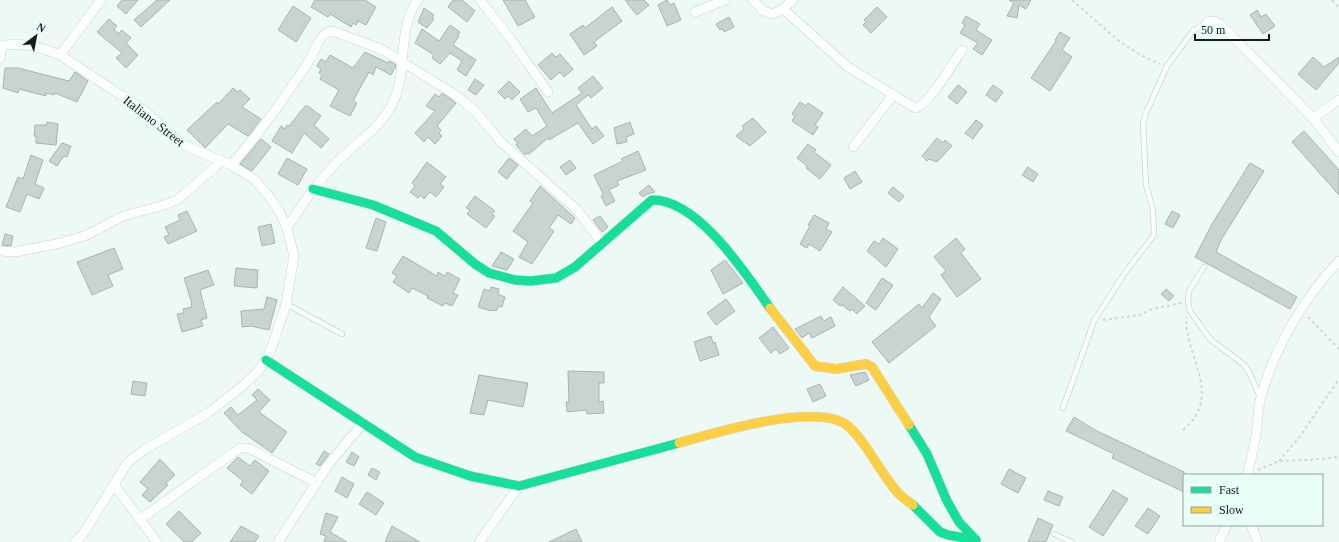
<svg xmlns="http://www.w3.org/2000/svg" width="1339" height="542" font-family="'Times New Roman',serif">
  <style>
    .building { fill: #c8d4d2; stroke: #a8b4b2 }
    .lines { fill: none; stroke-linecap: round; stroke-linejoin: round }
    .lane-casing { stroke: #c9d5d1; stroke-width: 6 }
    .street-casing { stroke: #c9d5d1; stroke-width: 10 }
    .fast-casing { stroke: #c9d5d1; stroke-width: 10 }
    .slow-casing { stroke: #c9d5d1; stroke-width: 10 }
    .path { stroke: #d3d7d6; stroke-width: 2; stroke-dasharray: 3 3; stroke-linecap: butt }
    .lane { stroke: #fcfefe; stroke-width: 4.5 }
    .street { stroke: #fcfefe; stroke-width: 9 }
    .fast { stroke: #16e098; stroke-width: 9 }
    .slow { stroke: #ffcf43; stroke-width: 9 }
    .labels { text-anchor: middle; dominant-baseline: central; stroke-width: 4; stroke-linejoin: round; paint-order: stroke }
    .street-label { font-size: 13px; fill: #111e1a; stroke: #e8fef6 }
  </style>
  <rect width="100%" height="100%" fill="#edf9f5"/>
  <!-- building -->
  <g class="building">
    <path d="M122,0h16l-12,14 -9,-8z"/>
    <path d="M157,0h13l-29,27 -7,-7z"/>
    <path d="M315,0h50l11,7 -10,18 -8,-4 -2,4 -3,-2 -2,4 -21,-13 -2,3 -17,-10z"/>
    <path d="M453,0h9l13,11 -8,11 -19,-15z"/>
    <path d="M503,0h22l10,17 -17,9z"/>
    <path d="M625,0h19l5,5 -12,10z"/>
    <path d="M667,0l3,5 4,-2 7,17 -14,6 -9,-21z"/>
    <path d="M1009,0h22l-5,9 -7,-4 -2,13 -10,-2 7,-13z"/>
    <path d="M293,6l18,12 -15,24 -18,-12z"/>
    <path d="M612,7l10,14 -28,21 3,4 -13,9 -14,-21 13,-9 2,3z"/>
    <path d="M877,7l10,10 -16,16 -8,-8 3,-3 -2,-2z"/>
    <path d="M424,8l10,7 -2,3 2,1 -7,9 -9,-6z"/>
    <path d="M1257,10l4,7 5,-3 9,12 -12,8 -13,-19z"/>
    <path d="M966,16l14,8 -4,6 16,10 -10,15 -9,-6 5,-6 -18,-10 5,-8 -3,-2z"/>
    <path d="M729,17l5,10 -10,5 -1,-3 -3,1 -4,-6z"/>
    <path d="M109,19l8,7 -3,3 4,5 4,-4 9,8 -5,5 12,12 -12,13 -10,-10 6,-5 -25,-21z"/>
    <path d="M450,25l10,7 -2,3 1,1 -6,9 23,15 -10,16 -9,-6 5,-9 -12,-8 -10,11 -8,-6 2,-3 -19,-12 7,-14 17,12z"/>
    <path d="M1060,32l10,6 -8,12 10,7 -22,34 -19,-13 25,-37 -1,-1z"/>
    <path d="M365,52l23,11 1,-2 7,4 -1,3 -4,7 -15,-8 -3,8 -4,-3 -16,29 4,2 -7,13 -20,-10 9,-16 -19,-11 2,-4 -3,-2 2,-4 -4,-3 4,-7 5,3 4,-7 23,13z"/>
    <path d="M552,53l4,4 4,-3 13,15 -9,8 -4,-5 -9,8 -13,-15z"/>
    <path d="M1313,57l11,10 15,-10v6l-23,27 -18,-16z"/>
    <path d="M5,68h13l51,13 6,-9 13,9 -11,21 -22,-9 -1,2 -8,-2v3l-27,-7 -1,4 -15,-5z"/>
    <path d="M593,76l10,12 -12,10 -3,-3 -12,10 16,24 4,-3 8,10 -11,8 -15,-21 -29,17 -1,-2 -19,16 -2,-1 -2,2 -9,-10 2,-1 -4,-5 12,-10 6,7 15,-10 -11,-18 -8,4 -8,-13 16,-11 16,25 30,-20 -4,-5z"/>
    <path d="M475,79l9,6 -8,10 -8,-5z"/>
    <path d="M509,81l11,11 -8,8 -4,-4 -3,3 -7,-7z"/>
    <path d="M958,85l9,7 -10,12 -9,-7z"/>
    <path d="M993,85l10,7 -7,10 -10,-7z"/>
    <path d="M233,88l5,4 2,-2 10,9 -8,8 19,12 -13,17 -20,-12 -23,24 -18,-18 30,-28 1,2z"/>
    <path d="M442,93l14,10 -19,23 4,4 -2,3 3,3 -7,8 -7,-7 -4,5 -9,-9 20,-22 -9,-5 9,-12 4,3z"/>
    <path d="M800,102l6,4 2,-3 15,10 -8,12 3,2 -5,8 -21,-14 3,-5 -3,-2z"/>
    <path d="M305,106h3l13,10 -7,9 15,14 -8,9 -17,-15 -12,20 -20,-12 9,-15 4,3 2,-4 2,1z"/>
    <path d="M753,118l13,14 -16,14 -14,-10 8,-7 -2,-3z"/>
    <path d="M976,120l7,5 -10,14 -8,-6z"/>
    <path d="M47,122l11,2 -2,21 -20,-2v-7h-2l1,-11h12z"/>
    <path d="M630,122l4,12 -8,3 1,5 -10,2 -3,-16z"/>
    <path d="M1304,131l35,39v25l-47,-53z"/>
    <path d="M937,138l6,5 2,-3 7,6 -15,16 -8,-3 -2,2 -5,-5z"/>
    <path d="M261,139l10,8 -19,24 -12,-7z"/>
    <path d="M62,143l9,3 -4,11 -3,-1 -7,10 -8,-5z"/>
    <path d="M808,144l8,6 -2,2 17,13 -11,14 -14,-11 1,-2 -10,-8z"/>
    <path d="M638,151l8,19 -29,11 2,4 -10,5 6,11 -9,5 -5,-10 2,-2 -9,-19 29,-14 -2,-2z"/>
    <path d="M31,155l12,5 -8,24 9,4 -5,11 -12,-5 -7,18 -14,-5 12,-30 5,2z"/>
    <path d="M287,158l20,11 -9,16 -20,-11z"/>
    <path d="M509,158l9,7 -11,14 -9,-7z"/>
    <path d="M570,160l6,8 -10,7 -6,-8z"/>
    <path d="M427,162l19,15 -6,7 4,3 -8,10 -6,-5 -6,7 -4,-4 -2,3 -8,-6 5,-6 -3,-3z"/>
    <path d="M1250,163l14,8 -43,69 -5,12 81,45 -7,12 -95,-52 17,-33z"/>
    <path d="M1028,167l10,7 -5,8 -11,-7z"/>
    <path d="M855,171l7,11 -12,7 -6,-11z"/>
    <path d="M649,185l6,7 -8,2 -4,3 -4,-4z"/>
    <path d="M540,186l35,32 -4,6 -13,-9 -9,13 5,3 -22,33 -13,-7 9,-15 -15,-11 20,-28 -3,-2z"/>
    <path d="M893,187l11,9 -5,6 -11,-9z"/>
    <path d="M475,196l20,15 -3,4 3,1 -9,12 -19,-14 3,-4 -4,-2z"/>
    <path d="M187,211l10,20 -29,13 -4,-7 5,-2 -4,-8 15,-7 -2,-5z"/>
    <path d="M1172,211l8,4 -7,13 -8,-4z"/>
    <path d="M814,215l15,8 -3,6 6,3 -12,19 -11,-7 -2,4 -7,-4 10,-18 -2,-1z"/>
    <path d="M600,216l8,11 -6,5 -9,-12z"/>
    <path d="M376,218l10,4 -9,29 -11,-3z"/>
    <path d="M271,224l4,19 -13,3 -4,-19z"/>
    <path d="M5,234l8,2 -2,10 -9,-1z"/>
    <path d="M883,238l15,11 -12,18 -19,-16 7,-10 5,3z"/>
    <path d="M956,238l9,11 -4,4 20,26 -24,18 -16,-22 5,-4 -12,-14z"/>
    <path d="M114,248l9,21 -15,6 5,11 -21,9 -15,-33z"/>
    <path d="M501,252l13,7 -7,11 -15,-4z"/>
    <path d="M403,256l34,20 1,-4 7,4 2,-4 13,7 -7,14 5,2 -6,11 -7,-3 -2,3 -16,-8 1,-2 -16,-8 -3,5 -16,-11 4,-6 -5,-3z"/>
    <path d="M725,260l18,23 -20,11 -12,-24z"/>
    <path d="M236,268l22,2 -1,18 -23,-2z"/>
    <path d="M208,270l6,15 -14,5 7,28 -6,2 2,6 -21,6 -5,-18 7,-1 -1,-4 9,-2 -1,-3h1l-8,-26z"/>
    <path d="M882,278l11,7 -17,25 -10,-7z"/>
    <path d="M491,287l8,2 -1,5 7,3 -3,10 -3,-1 -3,5 -4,-1 -1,1 -13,-4 6,-18 6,2z"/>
    <path d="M843,287l22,19 -8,8 -5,-5 -2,2 -8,-6 -2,1 -7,-6z"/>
    <path d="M1166,289l8,7 -5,5 -8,-7z"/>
    <path d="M933,293l8,6 -12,18 7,9 -47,37 -17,-21 47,-38 3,4z"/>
    <path d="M267,297l10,3 -8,30 -18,-4 -9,1 -1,-16 23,-2z"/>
    <path d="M726,299l9,12 -19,14 -9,-12z"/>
    <path d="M821,316l3,5 7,-4 4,9 -23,12 -3,-5 -7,5 -7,-9z"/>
    <path d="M773,327l16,21 -9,6 -4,-5 -5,4 -12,-15z"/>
    <path d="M711,336l2,7 2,-1 4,13 -19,6 -6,-19z"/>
    <path d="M568,371l36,1v11h-5v19l4,-1 1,12 -17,1 -1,-4 -19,2 -1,-10h3z"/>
    <path d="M865,372l4,8 -13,6 -6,-11z"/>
    <path d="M479,375l49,8 -5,24 -35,-7 -4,15 -14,-2z"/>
    <path d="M133,381l14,2 -2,13 -14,-2z"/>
    <path d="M820,384l6,12 -13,6 -6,-13z"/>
    <path d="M258,389l12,11 -11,12 28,20 -15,21 -30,-21 -18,-19 7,-6 7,8 19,-15 -5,-5z"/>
    <path d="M1074,417l21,13 89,42v20l-72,-34 2,-4 -48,-23z"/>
    <path d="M324,451l5,3 -9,12 -4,-2z"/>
    <path d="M352,452l7,5 -5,9 -8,-4z"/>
    <path d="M238,457l12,9 5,-6 14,11 -17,23 -12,-9 3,-4 -16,-13z"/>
    <path d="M160,459l15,16 -9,8 2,2 -18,17 -8,-7 6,-6 -8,-7z"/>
    <path d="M372,468l8,4 -4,8 -8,-5z"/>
    <path d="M1009,469l17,9 -8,15 -17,-9z"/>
    <path d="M342,477l12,7 -7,14 -12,-7z"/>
    <path d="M1113,490l15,9 -25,37 -14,-9z"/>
    <path d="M1048,491l15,6 -4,9 -15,-6z"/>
    <path d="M367,492l17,11 -8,12 -17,-11z"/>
    <path d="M1148,508l12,8 -12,18 -13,-8z"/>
    <path d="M179,511l22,22 -9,9h-8l-18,-18z"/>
    <path d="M326,513l12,4 -8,15 17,10h-23l2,-6 -6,-2z"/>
    <path d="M1038,518l15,7 -7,17h-18z"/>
    <path d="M241,526l18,10 -4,6h-25z"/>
    <path d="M392,526l28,16h-35z"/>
    <path d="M576,529l6,13h-33z"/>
  </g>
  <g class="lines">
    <defs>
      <g id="lane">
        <path d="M1204,267l-15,24 -1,11 2,9 20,28 33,25 5,6 12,27"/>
        <path d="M286,304l56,30"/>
        <path d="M1063,408l31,-87 30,-47 30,-39 -1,-25 -7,-25 -3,-62 3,-10 21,-47 26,-35 14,-9"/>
        <path d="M1054,534l18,8"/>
      </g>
      <g id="street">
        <path d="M480,0l30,38 38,54"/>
        <path d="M753,0l10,11 9,3 11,-5 10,-9"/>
        <path d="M783,9l65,58 67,41c13,-2 39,-46 47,-58"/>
        <path d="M695,12l30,-12"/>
        <path d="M1207,22l6,-1 6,2 94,95 26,34"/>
        <path d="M0,46c21,-4 40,1 60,9l85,56 36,33 50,21 23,14 14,16 11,16 8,17 7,28 -8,48 -16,48 -10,17 -16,16 -36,28 -64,37 -16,12 -45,72 -8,8"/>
        <path d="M60,55l41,-55"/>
        <path d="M0,58l2,-12"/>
        <path d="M1313,118l26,-18"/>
        <path d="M853,147l40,-52"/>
        <path d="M231,165c30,-33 54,-68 78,-104 6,-10 11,-30 24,-30l50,19 74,46 18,15 26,31 76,68 25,33"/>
        <path d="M287,228c15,-23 30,-46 50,-66 18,-19 40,-31 53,-54 20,-33 5,-77 28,-108"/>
        <path d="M0,251l15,1 46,-9 26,-8 36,-19 38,-10 16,-6 45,-39"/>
        <path d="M1247,475c4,-16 8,-31 10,-47 1,-10 1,-21 4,-31 13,-49 43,-99 78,-136"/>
        <path d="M115,486l42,56"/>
        <path d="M139,520l101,-72h8l69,35"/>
        <path d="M1251,525l7,17"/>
        <path d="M278,542l50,-77 34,-41"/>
        <path d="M479,542l40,-56"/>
        <path d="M1219,542l8,-17"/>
      </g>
      <g id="fast">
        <path d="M313,189l60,16 63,26 39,33 14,9 26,7 16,1 25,-3 19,-11 77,-67c46,-1 94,74 118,108"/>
        <path d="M266,360l149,97 55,19 49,10 160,-43"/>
        <path d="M909,425l18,29 20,47 12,21 17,18"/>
        <path d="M913,505l27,27 8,3 28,5"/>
      </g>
      <g id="slow">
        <path d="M770,308l45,58 21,3 30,-5 6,3 37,58"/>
        <path d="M679,443c35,-10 139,-42 169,-17 18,15 33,49 51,68 4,4 9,7 14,11"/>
      </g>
    </defs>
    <!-- lane casing -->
    <use href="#lane" class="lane-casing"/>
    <!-- street casing -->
    <use href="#street" class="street-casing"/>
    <!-- fast casing -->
    <use href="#fast" class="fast-casing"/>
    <!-- slow casing -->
    <use href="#slow" class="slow-casing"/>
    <!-- path -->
    <g class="path">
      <path d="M1072,0l48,42 24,15 16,7"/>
      <path d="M1332,0l7,8"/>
      <path d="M1308,317l31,32"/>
      <path d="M1103,320l37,-5 12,-6 30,-6"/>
      <path d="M1183,430c41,-34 2,-73 3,-113"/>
      <path d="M1279,461l22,-26 38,-56"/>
      <path d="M1258,470l21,-9 30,-1 30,-3"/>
    </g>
    <!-- lane -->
    <use href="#lane" class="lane"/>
    <!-- street -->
    <use href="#street" class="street"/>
    <!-- fast -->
    <use href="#fast" class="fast"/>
    <!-- slow -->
    <use href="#slow" class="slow"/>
  </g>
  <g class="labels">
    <!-- street labels -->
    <g class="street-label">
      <text transform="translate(154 121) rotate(38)">Italiano Street</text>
    </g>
  </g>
  <!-- legend -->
  <rect x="1183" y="474" width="140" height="52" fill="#e8fef6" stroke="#92a49e"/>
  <rect x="1191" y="487" width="20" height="6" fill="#16e098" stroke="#92a49e"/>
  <text x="1219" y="494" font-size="12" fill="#111e1a">Fast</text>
  <rect x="1191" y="507" width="20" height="6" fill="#ffcf43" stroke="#92a49e"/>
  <text x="1219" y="514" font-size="12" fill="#111e1a">Slow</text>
  <!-- north arrow -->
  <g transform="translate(36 36) rotate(32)" stroke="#e8fef6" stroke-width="3" paint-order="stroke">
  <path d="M0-3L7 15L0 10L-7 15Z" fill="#111e1a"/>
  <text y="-6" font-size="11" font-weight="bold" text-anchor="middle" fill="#111e1a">N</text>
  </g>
  <!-- scale -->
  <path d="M1195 34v6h74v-6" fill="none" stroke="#111e1a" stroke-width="2"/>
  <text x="1201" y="34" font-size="12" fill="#111e1a" stroke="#e8fef6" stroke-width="3" paint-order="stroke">50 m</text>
</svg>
